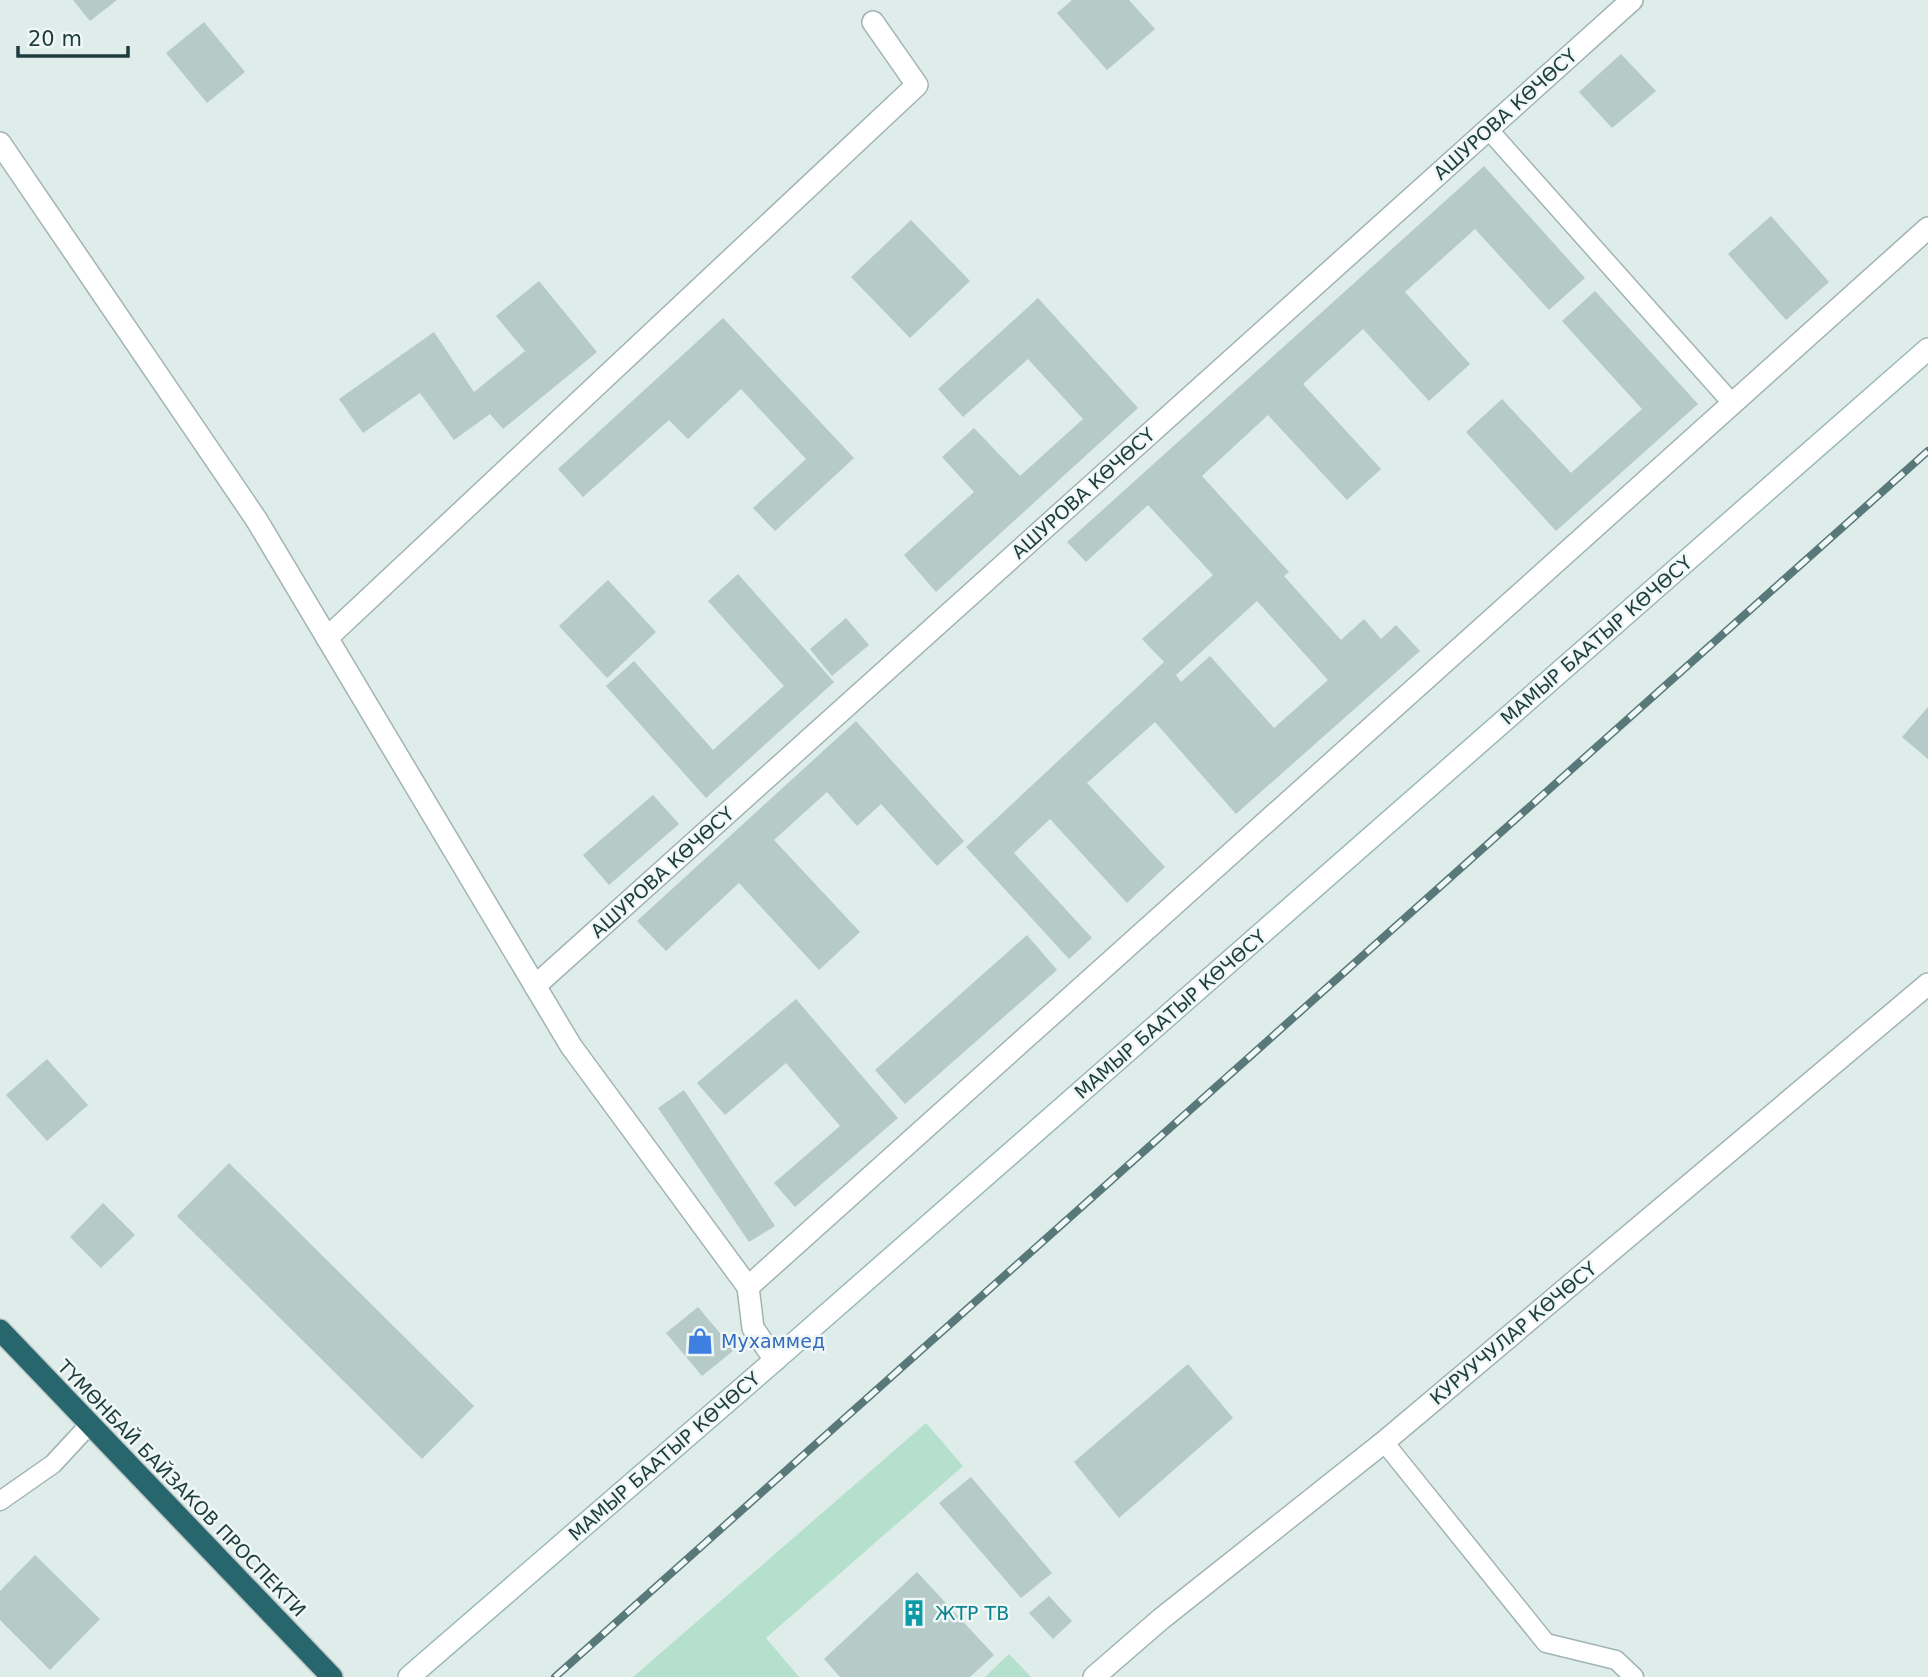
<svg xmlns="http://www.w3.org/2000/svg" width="1928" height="1677" font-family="'DejaVu Sans',sans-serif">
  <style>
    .green { fill: #b4e0cd }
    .building { fill: #b6cac7; fill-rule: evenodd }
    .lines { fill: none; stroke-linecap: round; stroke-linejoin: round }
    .lane-casing { stroke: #a1b4b3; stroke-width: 21 }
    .street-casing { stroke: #a1b4b3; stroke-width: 24 }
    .secondary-casing { stroke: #9cb9b7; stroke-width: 24 }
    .highway-casing { stroke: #c0c8c9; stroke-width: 24 }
    .lane { stroke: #fff; stroke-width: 18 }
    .street { stroke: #fff; stroke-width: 21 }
    .secondary { stroke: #fff; stroke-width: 21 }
    .highway { stroke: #27666d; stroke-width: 21 }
    .rail-casing { stroke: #587879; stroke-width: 8 }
    .rail { stroke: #eff8f6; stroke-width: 5; stroke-dasharray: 16; stroke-linecap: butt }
    .labels { text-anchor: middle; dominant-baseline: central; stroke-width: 5; stroke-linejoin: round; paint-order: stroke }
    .street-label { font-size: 19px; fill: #1e3c3d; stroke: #eff8f6 }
    .shop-label { font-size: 19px; fill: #366cbe; stroke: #eff8f6; text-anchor: start }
    .culture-label { font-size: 19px; fill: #0d838f; stroke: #eff8f6; text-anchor: start }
  </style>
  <rect width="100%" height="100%" fill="#deecea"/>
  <!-- green -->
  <g class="green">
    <path d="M926,1423l37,43 -197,172 33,39h-166z"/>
    <path d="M1009,1654l22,23h-46z"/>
  </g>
  <!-- building -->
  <g class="building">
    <path d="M73,0h44l-27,21z"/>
    <path d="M1072,0h57l26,29 -48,41 -50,-57z"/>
    <path d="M204,22l41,50 -38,31 -41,-50z"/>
    <path d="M1621,54l35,37 -44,37 -33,-36z"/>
    <path d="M1484,166l101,112 -36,32 -74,-81 -70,63 65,72 -41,37 -66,-72 -60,55 78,85 -34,31 -79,-85 -66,61 87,96 -5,4 57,64 23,-21 17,20 15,-14 24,26 -184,163 -81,-92 -68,61 78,84 -38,36 -77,-84 -36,34 78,85 -23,21 -103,-112 198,-185 -22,-23 71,-64 -65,-70 -62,57 -19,-20zM1257,601l71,79 -54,48 -64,-72 -29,26 -5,-7z"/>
    <path d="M1771,216l58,66 -43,38 -58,-66z"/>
    <path d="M911,220l59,61 -60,57 -59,-61z"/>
    <path d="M539,281l58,71 -94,77 -13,-15 -36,26 -34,-47 -57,40 -24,-34 95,-67 40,60 51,-41 -29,-35z"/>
    <path d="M1595,291l103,113 -142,127 -90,-99 36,-33 69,74 71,-64 -80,-88z"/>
    <path d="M1038,298l100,110 -202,184 -32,-37 70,-63 -32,-35 32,-29 46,48 63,-57 -55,-60 -65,58 -25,-28z"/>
    <path d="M723,318l131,140 -79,73 -22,-23 53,-49 -65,-70 -53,50 -19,-19 -86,77 -25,-28z"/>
    <path d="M738,574l96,108 -128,116 -100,-112 28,-25 79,89 71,-64 -76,-85z"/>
    <path d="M608,580l48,52 -49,46 -48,-52z"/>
    <path d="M846,618l23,27 -37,31 -22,-27z"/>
    <path d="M1928,707v52l-26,-22z"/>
    <path d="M856,721l108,120 -27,25 -56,-62 -24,22 -30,-34 -53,48 86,92 -41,38 -80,-87 -73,68 -29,-30z"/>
    <path d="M653,795l26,29 -70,61 -26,-30z"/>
    <path d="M1027,935l30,35 -152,134 -30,-34z"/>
    <path d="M796,999l102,119 -103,89 -21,-24 66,-57 -54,-63 -61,52 -28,-32z"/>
    <path d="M47,1059l41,46 -41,36 -41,-46z"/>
    <path d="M684,1090l91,136 -26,16 -91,-134z"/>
    <path d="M229,1163l245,243 -52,53 -245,-243z"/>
    <path d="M103,1203l32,32 -34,33 -31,-31z"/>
    <path d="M698,1307l36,43 -32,26 -36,-43z"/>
    <path d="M1188,1364l45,54 -114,100 -45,-56z"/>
    <path d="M971,1477l81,96 -31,25 -82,-95z"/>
    <path d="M35,1555l65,64 -50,51 -50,-50v-29z"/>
    <path d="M917,1572l77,83 -24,22h-130l-16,-18z"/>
    <path d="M1049,1596l23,25 -19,18 -24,-26z"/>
  </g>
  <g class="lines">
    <defs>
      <g id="lane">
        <path d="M1488,129l244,274"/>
        <path d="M1384,1442l162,201 70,17 18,17"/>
        <path d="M0,1501l53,-37 37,-40"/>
      </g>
      <g id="street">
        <path d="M0,143l256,376 315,527 177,241"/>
        <path d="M327,638l590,-553 -44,-63"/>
        <path d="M535,986l1097,-986"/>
        <path d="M775,1360l-22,-32 -5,-41 1180,-1059"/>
        <path d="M1094,1677l67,-58 223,-177 544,-458"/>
      </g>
      <path id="secondary" d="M409,1677l366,-317 1153,-1011"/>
      <path id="highway" d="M0,1330l332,347"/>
    </defs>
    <!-- lane casing -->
    <use href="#lane" class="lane-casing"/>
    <!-- street casing -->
    <use href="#street" class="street-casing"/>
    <!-- secondary casing -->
    <use href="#secondary" class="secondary-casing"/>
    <!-- highway casing -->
    <use href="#highway" class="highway-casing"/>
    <!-- lane -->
    <use href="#lane" class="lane"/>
    <!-- street -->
    <use href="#street" class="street"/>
    <!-- secondary -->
    <use href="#secondary" class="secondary"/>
    <!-- highway -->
    <use href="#highway" class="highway"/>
    <defs>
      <path id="rail" d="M555,1677l1373,-1226"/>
    </defs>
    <!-- rail casing -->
    <use href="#rail" class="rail-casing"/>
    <!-- rail -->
    <use href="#rail" class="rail"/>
  </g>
  <!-- icons -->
  <defs>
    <symbol id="shop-bare" viewBox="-9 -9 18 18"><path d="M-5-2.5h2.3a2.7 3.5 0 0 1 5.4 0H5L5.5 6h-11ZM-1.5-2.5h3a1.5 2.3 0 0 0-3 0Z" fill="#3f7fe0" stroke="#eff8f6" stroke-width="2.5" paint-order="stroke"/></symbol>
    <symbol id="building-bare" viewBox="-9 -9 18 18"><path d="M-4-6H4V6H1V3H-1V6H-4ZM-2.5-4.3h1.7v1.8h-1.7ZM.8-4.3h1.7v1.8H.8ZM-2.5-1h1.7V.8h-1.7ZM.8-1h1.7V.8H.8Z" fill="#0f9aa8" stroke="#eff8f6" stroke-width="2.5" paint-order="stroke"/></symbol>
  </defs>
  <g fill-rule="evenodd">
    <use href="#shop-bare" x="681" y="1322" width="38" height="38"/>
    <use href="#building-bare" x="895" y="1594" width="38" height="38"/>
  </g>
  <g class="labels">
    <!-- street labels -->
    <g class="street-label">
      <text transform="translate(1505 114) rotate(-42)">АШУРОВА КӨЧӨСҮ</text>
      <text transform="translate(1083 493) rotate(-42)">АШУРОВА КӨЧӨСҮ</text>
      <text transform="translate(1596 640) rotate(-41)">МАМЫР БААТЫР КӨЧӨСҮ</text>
      <text transform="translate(662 872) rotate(-42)">АШУРОВА КӨЧӨСҮ</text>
      <text transform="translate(1170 1014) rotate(-41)">МАМЫР БААТЫР КӨЧӨСҮ</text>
      <text transform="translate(1513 1333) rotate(-40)">КУРУУЧУЛАР КӨЧӨСҮ</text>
      <text transform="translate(664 1456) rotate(-41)">МАМЫР БААТЫР КӨЧӨСҮ</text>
      <text transform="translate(182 1488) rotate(46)">ТҮМӨНБАЙ БАЙЗАКОВ ПРОСПЕКТИ</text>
    </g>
    <!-- shop labels -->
    <g class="shop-label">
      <text x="721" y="1341">Мухаммед</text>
    </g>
    <!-- culture labels -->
    <g class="culture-label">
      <text x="935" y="1613">ЖТР ТВ</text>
    </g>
  </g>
  <!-- scale -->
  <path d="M18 46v10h110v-10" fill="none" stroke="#1e3c3d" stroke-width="3.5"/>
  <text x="28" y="46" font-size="21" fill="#1e3c3d" stroke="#eff8f6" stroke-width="5" paint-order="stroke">20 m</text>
</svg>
